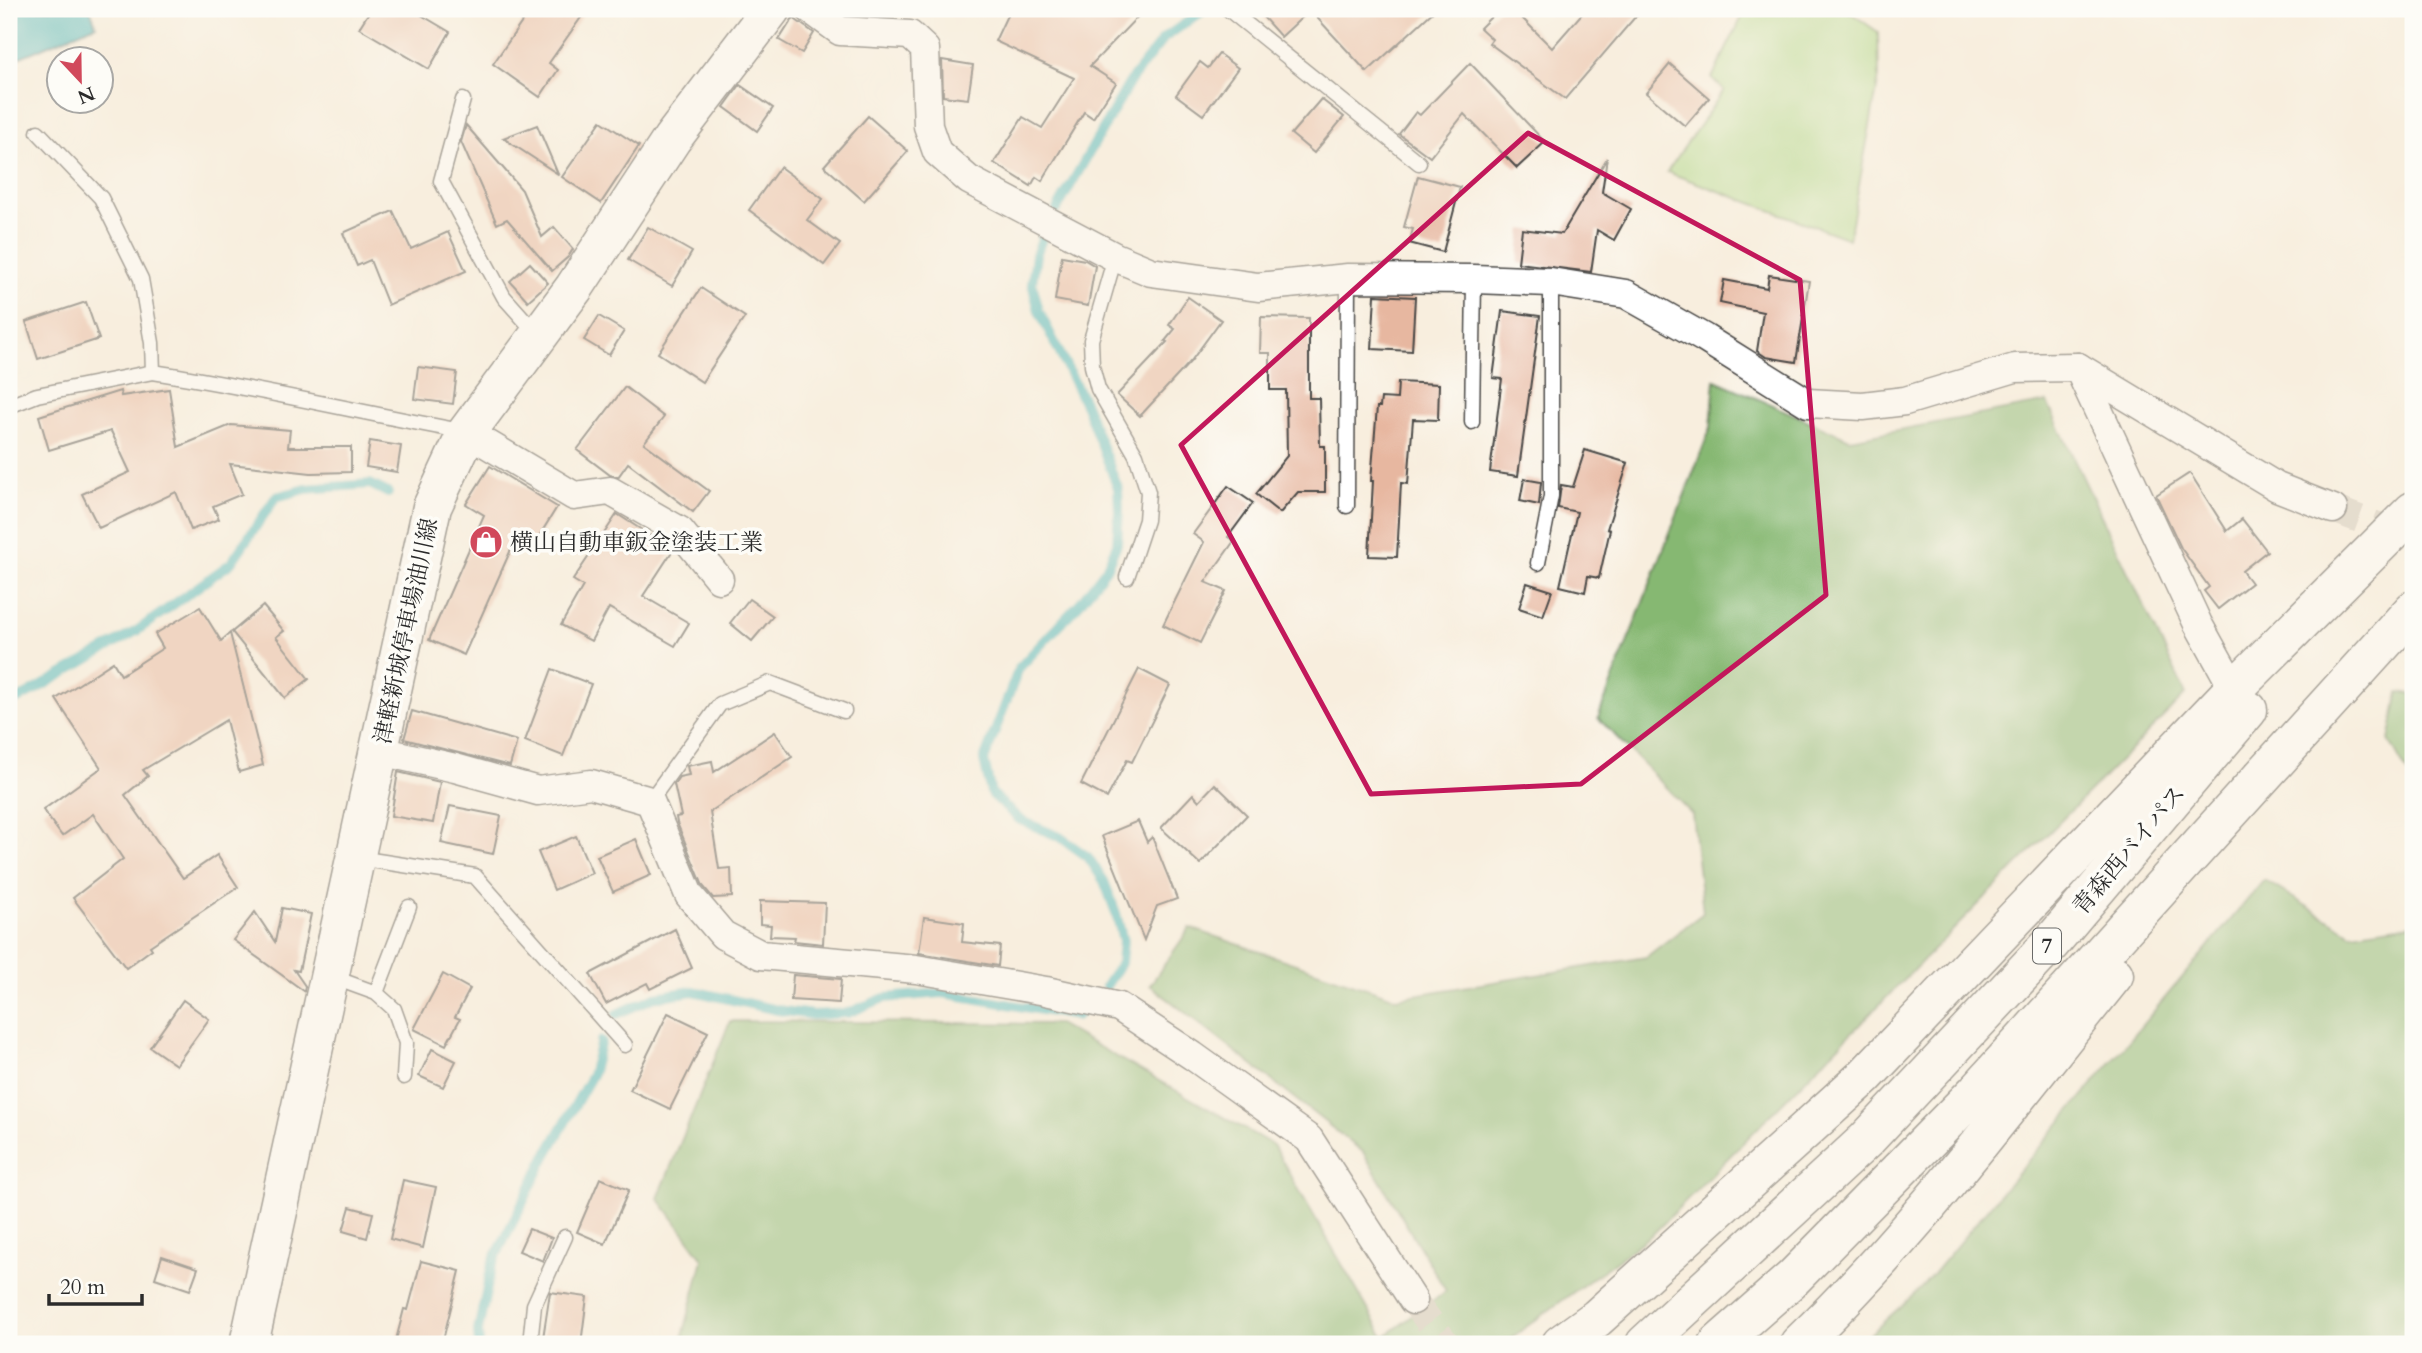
<svg xmlns="http://www.w3.org/2000/svg" width="2422" height="1353" font-family="Cardo,'Noto Serif JP',serif">
  <style>
    .green { fill: #a8d784; stroke: #6a8158; stroke-width: 2 }
    .forest { fill: #86b872; stroke: #58724e; stroke-width: 2 }
    .water { fill: #45b5bc; stroke: #387074; stroke-width: 2 }
    .lines { fill: none; stroke-linecap: round; stroke-linejoin: round }
    .stream { stroke: #45b5bc; stroke-width: 10 }
    .building { fill: #e7b7a0 }
    .street-tunnel { stroke: #cfc7ba; stroke-width: 28; stroke-dasharray: 28 14; stroke-linecap: butt }
    .lane-casing { stroke: #4a4846; stroke-width: 17 }
    .street-casing { stroke: #4a4846; stroke-width: 31 }
    .secondary-casing { stroke: #4a4846; stroke-width: 41 }
    .highway-casing { stroke: #4a4846; stroke-width: 41 }
    .lane { stroke: #fff; stroke-width: 14 }
    .street { stroke: #fff; stroke-width: 28 }
    .secondary { stroke: #fff; stroke-width: 38 }
    .highway { stroke: #fff; stroke-width: 38 }
    .marked { fill: none; stroke: #c2185b; stroke-width: 5; stroke-linejoin: round }
    .labels { text-anchor: middle; dominant-baseline: central; stroke-width: 7; stroke-linejoin: round; paint-order: stroke }
    .shield { fill: #fdfcf7; stroke: #6a6a68; stroke-width: 2 }
    .shield-label { font-size: 21px; font-weight: bold; fill: #2b2b2b }
    .poi-label { font-size: 23px; fill: #2b2b2b; stroke: #fdfcf7; text-anchor: start }
    .street-label { font-size: 23px; fill: #2b2b2b; stroke: #fdfcf7 }
  </style>
  <rect width="100%" height="100%" fill="#fdfcf7"/>
  <filter id="ink" filterUnits="userSpaceOnUse"><feTurbulence type="fractalNoise" baseFrequency=".0143" numOctaves="2"/><feDisplacementMap in="SourceGraphic" scale="14" xChannelSelector="R" yChannelSelector="G"/><feConvolveMatrix kernelMatrix="1 2 1 2 8 2 1 2 1" color-interpolation-filters="sRGB"/></filter>
  <filter id="wash" filterUnits="userSpaceOnUse"><feTurbulence type="fractalNoise" baseFrequency=".00686" numOctaves="4" result="noise"/><feDisplacementMap in="SourceGraphic" scale="28" xChannelSelector="R" yChannelSelector="G"/><feGaussianBlur stdDeviation="1.57" result="paint"/><feColorMatrix in="noise" values="0 0 0 0 0 0 0 0 0 0 0 0 0 0 0 0 0 1.4 0 .05"/><feComposite in="paint" operator="in"/></filter>
  <g filter="url(#wash)">
    <rect width="100%" height="100%" fill="#f8eede"/>
    <!-- green -->
    <path class="green" d="M1746,9h99l33,23 1,45 -30,162 -182,-67 57,-82 -12,-12z"/>
    <!-- forest -->
    <g class="forest">
      <path d="M1715,380l135,59 197,-37 139,292 -532,539 -151,111h-822l22,-85 -45,-61 72,-177 328,3 215,121 111,192 62,-46 -83,-139 -213,-167 40,-57 206,70 250,-41 57,-44 -11,-99 -94,-96 113,-291z"/>
      <path d="M2399,692l14,2v89l-24,-43z"/>
      <path d="M2264,880l87,53 62,-9v420h-554l63,-57z"/>
    </g>
    <!-- water -->
    <path class="water" d="M9,9h81l6,16 -87,37z"/>
    <g class="lines">
      <!-- stream -->
      <g class="stream">
        <path d="M1057,209l74,-129 33,-42 42,-29"/>
        <path d="M1044,233l-8,22 -4,28 7,28 47,95 32,82 1,23 -2,33 -11,25 -26,34 -61,65 -35,92 7,33 29,27 40,17 28,20 16,24 12,32 7,28 -2,22 -15,23"/>
        <path d="M9,703l19,-9 110,-64 93,-67 45,-66 30,-8 64,-5 18,9"/>
        <path d="M617,1014l38,-17 38,-6 84,19 36,5 35,-2 36,-15 59,-5 133,23 6,-5"/>
        <path d="M479,1344l-1,-13 14,-67 54,-108 46,-81 9,-34"/>
      </g>
    </g>
    <g id="blocks">
      <!-- building -->
      <g class="building">
        <path d="M371,9h40l39,23 -21,37 -70,-41z"/>
        <path d="M531,9h56l-38,54 9,7 -18,27 -47,-33z"/>
        <path d="M1010,9h135l-55,57 26,17 -23,35 -9,-6 -42,69 -6,-4 -5,9 -37,-23 29,-46 19,11 32,-50 -79,-37z"/>
        <path d="M1256,9h180l-69,63 -57,-62 -29,27z"/>
        <path d="M1499,9h14l39,39 34,-39h56l-77,90 -76,-56 3,-4 -12,-11z"/>
        <path d="M793,18l21,15 -12,20 -23,-13z"/>
        <path d="M1219,54l19,14 -35,47 -27,-20 24,-33 8,6z"/>
        <path d="M942,60l31,5 -5,34 -25,-3z"/>
        <path d="M1470,63l75,79 -28,26 -53,-54 -34,43 -31,-23 17,-22 4,3z"/>
        <path d="M1670,64l39,34 -24,28 -39,-33z"/>
        <path d="M740,85l33,23 -16,23 -33,-24z"/>
        <path d="M1321,99l23,18 -30,36 -23,-19z"/>
        <path d="M868,116l40,35 -44,50 -40,-35z"/>
        <path d="M601,121l38,25 -38,57 -39,-26z"/>
        <path d="M466,125l56,65 20,47 12,-10 19,22 -5,8 -16,14 -45,-52 -10,5 -36,-82z"/>
        <path d="M537,125l21,49 -55,-36z"/>
        <path d="M1607,158l-5,34 29,17 -17,31 -17,-10 -6,42 -73,-9 4,-34 40,5z"/>
        <path d="M780,167l43,32 -16,21 33,24 -16,21 -75,-55z"/>
        <path d="M1418,176l42,11 -17,65 -34,-9 4,-14 -9,-2z"/>
        <path d="M393,211l18,38 37,-17 18,39 -78,34 -18,-45 -13,6 -14,-33z"/>
        <path d="M648,227l44,25 -20,34 -44,-26z"/>
        <path d="M1062,256l23,4 10,6 -7,40 -33,-6z"/>
        <path d="M530,263l18,20 -20,18 -18,-20z"/>
        <path d="M1769,275l40,6 -13,81 -30,-5 -9,-6 6,-39 -43,-9 4,-23 43,8z"/>
        <path d="M701,288l44,29 -43,65 -44,-29z"/>
        <path d="M1375,295l40,2 -3,54 -40,-2z"/>
        <path d="M1188,297l33,23 -30,41 -51,55 -23,-21 50,-53 -2,-1 10,-12 -6,-4z"/>
        <path d="M86,302l13,37 -61,20 -12,-37z"/>
        <path d="M1502,311l38,5 -22,160 -28,-4 12,-93 -9,-1z"/>
        <path d="M599,316l25,15 -15,24 -25,-15z"/>
        <path d="M1261,317l48,1v80h10l1,48h5v46h-27l-18,21 -24,-19 31,-38 -1,-66h-16v-37h-10z"/>
        <path d="M418,367l39,5 -4,32 -39,-5z"/>
        <path d="M1398,382l41,2 -1,36 -25,-1 -5,65 -7,-1 -4,74 -28,-1 4,-75h-2l6,-74h3l1,-9 16,1z"/>
        <path d="M625,387l39,30 -20,26 65,48 -16,21 -65,-49 -10,14 -8,-2 -33,-25z"/>
        <path d="M169,389l9,58 53,-22 59,5 -2,17h63v25l-40,1 -81,-9 12,30 -29,12 6,13 -28,11 -15,-38 -77,36 -17,-34 48,-22 -19,-41 -62,19 -10,-34 81,-25 1,5z"/>
        <path d="M370,441l31,5 -4,26 -31,-5z"/>
        <path d="M1585,450l43,13 -21,66 3,1 -11,48 -11,-2 -3,16 -25,-6 17,-74 -19,-4 3,-23 12,2z"/>
        <path d="M490,466l67,41 -24,39 -16,-10 -53,119 -35,-15 55,-125 -18,-11z"/>
        <path d="M2190,473l37,58 15,-12 25,32 -25,20 9,12 -33,26 -14,-18 5,-4 -28,-39 -25,-53z"/>
        <path d="M1524,479l17,3 -2,23 -19,-4z"/>
        <path d="M1228,486l25,17 -25,34 6,4 -29,41 21,9 -26,52 -37,-18 41,-83 -11,-8z"/>
        <path d="M617,514l56,36 -30,46 46,27 -14,23 -66,-38 -18,33 -30,-16 22,-39 -10,-6z"/>
        <path d="M1527,583l25,8 -9,25 -24,-8z"/>
        <path d="M749,599l24,17 -21,25 -22,-18z"/>
        <path d="M263,606l21,25 -8,6 33,42 -24,19 -53,-66z"/>
        <path d="M200,607l21,34 9,-8 33,132 -24,7 -13,-52 -83,50 5,6 -23,19 58,83 34,-23 21,32 -88,59 2,3 -26,19 -53,-70 50,-39 -30,-45 -31,22 -19,-26 58,-42 -45,-69 57,-37 8,13 42,-27 -8,-14z"/>
        <path d="M552,669l39,15 -28,72 -38,-15z"/>
        <path d="M1139,669l31,16 -38,77 -5,-2 -20,38 -26,-14z"/>
        <path d="M412,711l105,30 -7,25 -106,-27z"/>
        <path d="M775,732l17,25 -82,55 9,57 12,-1 1,29 -19,1 -10,-12 -26,-63 -1,-6 5,-1 -7,-32 5,-7 10,-2 -2,-9 25,-5 2,11z"/>
        <path d="M398,772l42,10 -7,41 -42,-7z"/>
        <path d="M1215,784l32,31 -47,49 -39,-36 32,-34 6,7z"/>
        <path d="M450,806l51,10 -8,38 -52,-11z"/>
        <path d="M1138,821l9,21 5,-5 25,62 -20,7 -13,34 -42,-104z"/>
        <path d="M576,836l16,37 -38,17 -16,-38z"/>
        <path d="M636,839l15,36 -38,17 -16,-36z"/>
        <path d="M760,901l65,2 -2,41 -29,-3 1,-4 -25,-1 1,-11 -11,-1z"/>
        <path d="M282,908l29,6 -12,57 -5,-1 11,16 -1,5 -71,-51 22,-28 20,30z"/>
        <path d="M924,917l40,6 -2,19 38,4 -2,20 -79,-13z"/>
        <path d="M675,929l17,39 -42,21 -3,-6 -41,21 -16,-30z"/>
        <path d="M443,974l27,15 -15,28 5,2 -14,26 -32,-16z"/>
        <path d="M793,975l48,4 -2,24 -48,-3z"/>
        <path d="M183,1000l26,19 -33,46 -26,-18z"/>
        <path d="M668,1013l40,19 -38,77 -40,-19z"/>
        <path d="M432,1049l24,12 -13,26 -24,-11z"/>
        <path d="M600,1178l29,12 -24,54 -28,-12z"/>
        <path d="M403,1180l33,7 -13,61 -33,-9z"/>
        <path d="M350,1207l23,6 -6,25 -24,-7z"/>
        <path d="M529,1229l23,9 -9,23 -24,-10z"/>
        <path d="M162,1256l36,12 -8,22 -35,-12z"/>
        <path d="M421,1261l39,10 -18,73h-27l-19,-4 8,-31 4,1z"/>
        <path d="M550,1292l37,5 -6,47h-32l1,-5 -7,-1z"/>
      </g>
    </g>
  </g>
  <g filter="url(#ink)">
    <use href="#blocks" fill-opacity="0" stroke="#4a4846" stroke-width="2"/>
    <g class="lines">
      <!-- street-tunnel -->
      <g class="street-tunnel">
        <path d="M2333,509l80,30"/>
        <path d="M1413,1300l33,44"/>
      </g>
      <defs>
        <g id="lane">
          <path d="M1228,9l191,154"/>
          <path d="M463,100l-22,81 63,116 33,37"/>
          <path d="M38,132l63,66 40,81 11,64 1,29c105,16 208,41 313,60"/>
          <path d="M1115,257l-24,83 1,26 6,23 38,66 12,37 -2,28 -19,57"/>
          <path d="M9,406l28,-11 116,-23"/>
          <path d="M1472,422l2,-143"/>
          <path d="M1347,506l1,-228"/>
          <path d="M1538,563l13,-67v-214"/>
          <path d="M650,801l70,-97 50,-21 74,28"/>
          <path d="M358,858l117,18 150,169"/>
          <path d="M332,977l44,16 18,16 12,34 -2,34"/>
          <path d="M376,993l33,-86"/>
          <path d="M530,1344l4,-39 31,-68"/>
        </g>
        <g id="street">
          <path d="M810,9l30,22 70,4 15,14 3,77 9,26 32,28 146,77 36,15 107,15 90,-9 126,1 77,3 75,12 78,44 104,65 55,3 42,-5 110,-33 63,-1 199,120 56,22"/>
          <path d="M2078,367l120,257 36,65"/>
          <path d="M467,432l107,64 36,-5 70,40 39,48"/>
          <path d="M380,751l75,17 83,23 53,-7 59,17 39,94 34,40 38,20 155,14 130,22 73,16 74,49 116,83 104,161"/>
        </g>
        <path id="secondary" d="M249,1344l183,-837 35,-75 107,-144 98,-149 99,-130"/>
        <g id="highway">
          <path d="M1561,1344l36,-26 267,-241 370,-388 179,-178"/>
          <path d="M1645,1344l221,-204 185,-197 197,-233"/>
          <path d="M1718,1344l75,-66 182,-185 438,-483"/>
          <path d="M1799,1344c116,-111 214,-244 315,-369"/>
        </g>
      </defs>
      <!-- lane casing -->
      <use href="#lane" class="lane-casing"/>
      <!-- street casing -->
      <use href="#street" class="street-casing"/>
      <!-- secondary casing -->
      <use href="#secondary" class="secondary-casing"/>
      <!-- highway casing -->
      <use href="#highway" class="highway-casing"/>
      <!-- lane -->
      <use href="#lane" class="lane"/>
      <!-- street -->
      <use href="#street" class="street"/>
      <!-- secondary -->
      <use href="#secondary" class="secondary"/>
      <!-- highway -->
      <use href="#highway" class="highway"/>
    </g>
  </g>
  <!-- marked area -->
  <path d="M0 0H2422V1353H0ZM1528,133l272,147 26,315 -245,189 -210,10 -190,-349z" fill="#f8eede" fill-opacity=".55" fill-rule="evenodd"/>
  <path class="marked" d="M1528,133l272,147 26,315 -245,189 -210,10 -190,-349z"/>
  <!-- icons -->
  <defs>
    <symbol id="shop-disc" viewBox="-11 -11 22 22"><circle r="9.5" fill="#d1495b" stroke="#fdfcf7"/><path d="M-5-2.5h2.3a2.7 3.5 0 0 1 5.4 0H5L5.5 6h-11ZM-1.5-2.5h3a1.5 2.3 0 0 0-3 0Z" fill="#fff"/></symbol>
  </defs>
  <g fill-rule="evenodd">
    <use href="#shop-disc" x="467" y="523" width="38" height="38"/>
  </g>
  <g class="labels">
    <!-- shield labels -->
    <rect class="shield" x="2033" y="928.5" width="28" height="35" rx="5"/>
    <g class="shield-label">
      <text x="2047" y="946">7</text>
    </g>
    <!-- poi labels -->
    <g class="poi-label">
      <text x="510" y="542">横山自動車鈑金塗装工業</text>
    </g>
    <!-- street labels -->
    <g class="street-label">
      <text transform="translate(406 631) rotate(-78)">津軽新城停車場油川線</text>
      <text transform="translate(2129 850) rotate(-50)">青森西バイパス</text>
    </g>
  </g>
  <!-- margin -->
  <rect width="2422" height="1353" fill="none" stroke="#fdfcf7" stroke-width="35"/>
  <!-- north arrow -->
  <g transform="translate(80 80) rotate(158)"><circle r="33" fill="#fdfcf7" stroke="#a9a8a5" stroke-width="2"/>
  <path d="M0-5L12 26L0 18L-12 26Z" fill="#d1495b"/>
  <text y="-10" font-size="19" font-weight="bold" text-anchor="middle" fill="#2b2b2b">N</text>
  </g>
  <!-- scale -->
  <path d="M49 1294v10h93v-10" fill="none" stroke="#2b2b2b" stroke-width="3.5"/>
  <text x="60" y="1294" font-size="21" fill="#2b2b2b" stroke="#fdfcf7" stroke-width="5" paint-order="stroke">20 m</text>
</svg>
